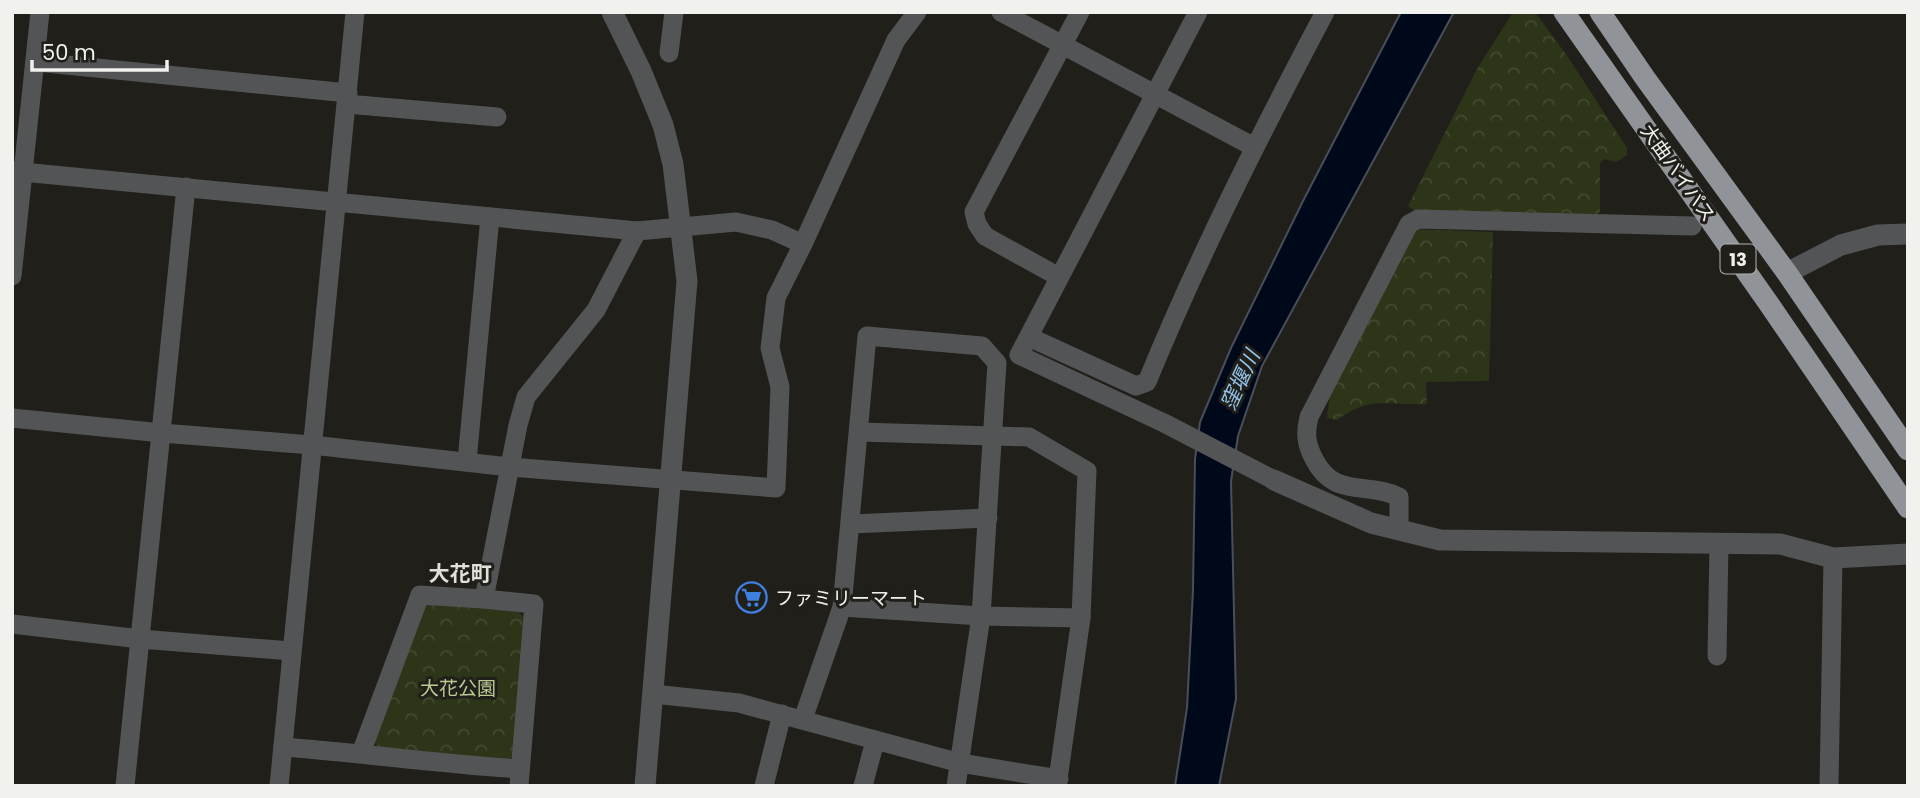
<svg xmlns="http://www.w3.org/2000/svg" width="1920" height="798" font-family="Poppins,'Noto Sans JP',sans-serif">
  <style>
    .forest { fill: url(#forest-crowns) }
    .water { fill: #00091a; stroke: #484f5a; stroke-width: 2 }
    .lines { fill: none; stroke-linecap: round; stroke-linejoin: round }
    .minor { stroke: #525456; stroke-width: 19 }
    .tertiary { stroke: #525456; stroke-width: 21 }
    .trunk { stroke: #909499; stroke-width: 21 }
    .labels { text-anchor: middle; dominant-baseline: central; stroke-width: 6; stroke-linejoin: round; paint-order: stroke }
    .shield { fill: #201f1a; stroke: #b2b2ae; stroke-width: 2 }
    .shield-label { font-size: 18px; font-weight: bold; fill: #f1f1ee }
    .street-label { font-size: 19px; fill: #f1f1ee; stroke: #201f1a }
    .poi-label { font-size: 19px; fill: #f1f1ee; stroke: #201f1a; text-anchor: start }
    .park-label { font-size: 19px; fill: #b8c991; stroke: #201f1a }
    .water-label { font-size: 21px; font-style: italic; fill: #93c7ef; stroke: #201f1a }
    .neighbourhood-label { font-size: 21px; font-weight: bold; fill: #e1e0d9; stroke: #201f1a }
  </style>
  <defs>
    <pattern id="forest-crowns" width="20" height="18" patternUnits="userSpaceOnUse" patternTransform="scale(1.75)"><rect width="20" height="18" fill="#2d3518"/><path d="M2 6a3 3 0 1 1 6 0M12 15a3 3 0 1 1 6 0" fill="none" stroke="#42492f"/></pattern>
  </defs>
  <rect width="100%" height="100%" fill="#201f1a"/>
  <!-- forest -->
  <g class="forest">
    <path d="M1513,12h22l33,45 59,91v7l-11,7 -12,-3 -4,4v49l-7,5 -177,-5 -8,-6 69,-137z"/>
    <path d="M1412,229l81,3 -4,149 -63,1 1,22c-38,2 -55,-10 -90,16l-10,-2 3,-25z"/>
    <path d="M431,602l88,10 6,7 -11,136 -5,6 -130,-13 -6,-8 48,-131z"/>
  </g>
  <!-- water -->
  <path class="water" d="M1401,12h53l-192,354 -24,70 -7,45 5,218 -17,87h-44l12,-78 6,-118 2,-131 5,-37 31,-74 72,-147z"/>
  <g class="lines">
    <!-- minor -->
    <g class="minor">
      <path d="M1001,12l253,135"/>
      <path d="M1198,12l-179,343 145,68 110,57"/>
      <path d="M669,53l5,-41"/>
      <path d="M36,62l312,31"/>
      <path d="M347,104l150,13"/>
      <path d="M12,171l625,60 99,-9 36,8 31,14"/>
      <path d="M12,276l28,-264"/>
      <path d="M1059,277l-74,-41 -8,-12 -3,-12 106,-200"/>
      <path d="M1029,337l107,49 11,-4c52,-127 114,-249 178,-370"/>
      <path d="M12,418l150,15 150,12 198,22 266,21 4,-101 -10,-39 6,-50 27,-54 93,-204 21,-28"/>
      <path d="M860,432l169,5 58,34 -6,147 -24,168"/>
      <path d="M467,461l23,-244"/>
      <path d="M851,524l137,-6"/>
      <path d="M1399,530v-33c-32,-16 -65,2 -85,-38 -8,-15 -9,-26 -5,-42l100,-193 9,-5 274,7"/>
      <path d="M484,599l50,5 -15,182"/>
      <path d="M842,607l139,9 100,2"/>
      <path d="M12,624l128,15 151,12"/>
      <path d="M1717,656l2,-112"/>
      <path d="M653,694l86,9 221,60 99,16"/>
      <path d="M803,719l39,-112 25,-271 115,10 15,17 -16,253 -25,170"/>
      <path d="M283,747c79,6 158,17 237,22"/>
      <path d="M361,753l59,-158 64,4 34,-174 8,-28 70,-87 41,-79"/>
      <path d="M125,786l61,-599"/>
      <path d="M279,786l76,-774"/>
      <path d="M764,786l18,-72"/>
      <path d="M863,786l12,-45"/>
      <path d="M1829,786l4,-228"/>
    </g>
    <!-- tertiary -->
    <g class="tertiary">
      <path d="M612,12l29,59 22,54 10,39 14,117 -42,505"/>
      <path d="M1787,273l54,-28 37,-10 30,-1"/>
      <path d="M1274,480l97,43 69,17 340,4 53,14 75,-4"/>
    </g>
    <!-- trunk -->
    <g class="trunk">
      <path d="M1564,12l205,292 139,204"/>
      <path d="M1600,12l45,66 142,195 121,177"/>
    </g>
  </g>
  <!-- icons -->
  <defs>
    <symbol id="supermarket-ring" viewBox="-11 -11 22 22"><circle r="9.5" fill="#201f1a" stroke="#3f7fe0" stroke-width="1.5"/><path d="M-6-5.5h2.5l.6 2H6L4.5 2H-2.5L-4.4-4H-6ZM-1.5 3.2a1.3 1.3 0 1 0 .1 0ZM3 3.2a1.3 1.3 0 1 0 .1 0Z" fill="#3f7fe0"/></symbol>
  </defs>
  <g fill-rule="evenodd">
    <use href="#supermarket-ring" x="734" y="580" width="35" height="35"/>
  </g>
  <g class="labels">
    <!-- shield labels -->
    <rect class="shield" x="1720.5" y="244.5" width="35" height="29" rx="5"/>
    <g class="shield-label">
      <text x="1738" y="259">13</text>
    </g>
    <!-- street labels -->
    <g class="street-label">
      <text transform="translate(1678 173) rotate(55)">大曲バイパス</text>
    </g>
    <!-- poi labels -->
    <g class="poi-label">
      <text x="775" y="598">ファミリーマート</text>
    </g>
    <!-- park labels -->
    <g class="park-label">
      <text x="458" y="688">大花公園</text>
    </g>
    <!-- water labels -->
    <g class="water-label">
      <text transform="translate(1240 380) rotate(-65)">窪堰川</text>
    </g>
    <!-- neighbourhood labels -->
    <g class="neighbourhood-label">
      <text x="460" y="573">大花町</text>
    </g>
  </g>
  <!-- border -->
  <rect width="1920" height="798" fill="none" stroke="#f1f1ee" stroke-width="28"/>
  <!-- scale -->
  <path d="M32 60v10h135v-10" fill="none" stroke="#f1f1ee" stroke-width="3.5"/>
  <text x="42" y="60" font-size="21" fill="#f1f1ee" stroke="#201f1a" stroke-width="5" paint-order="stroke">50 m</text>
</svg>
